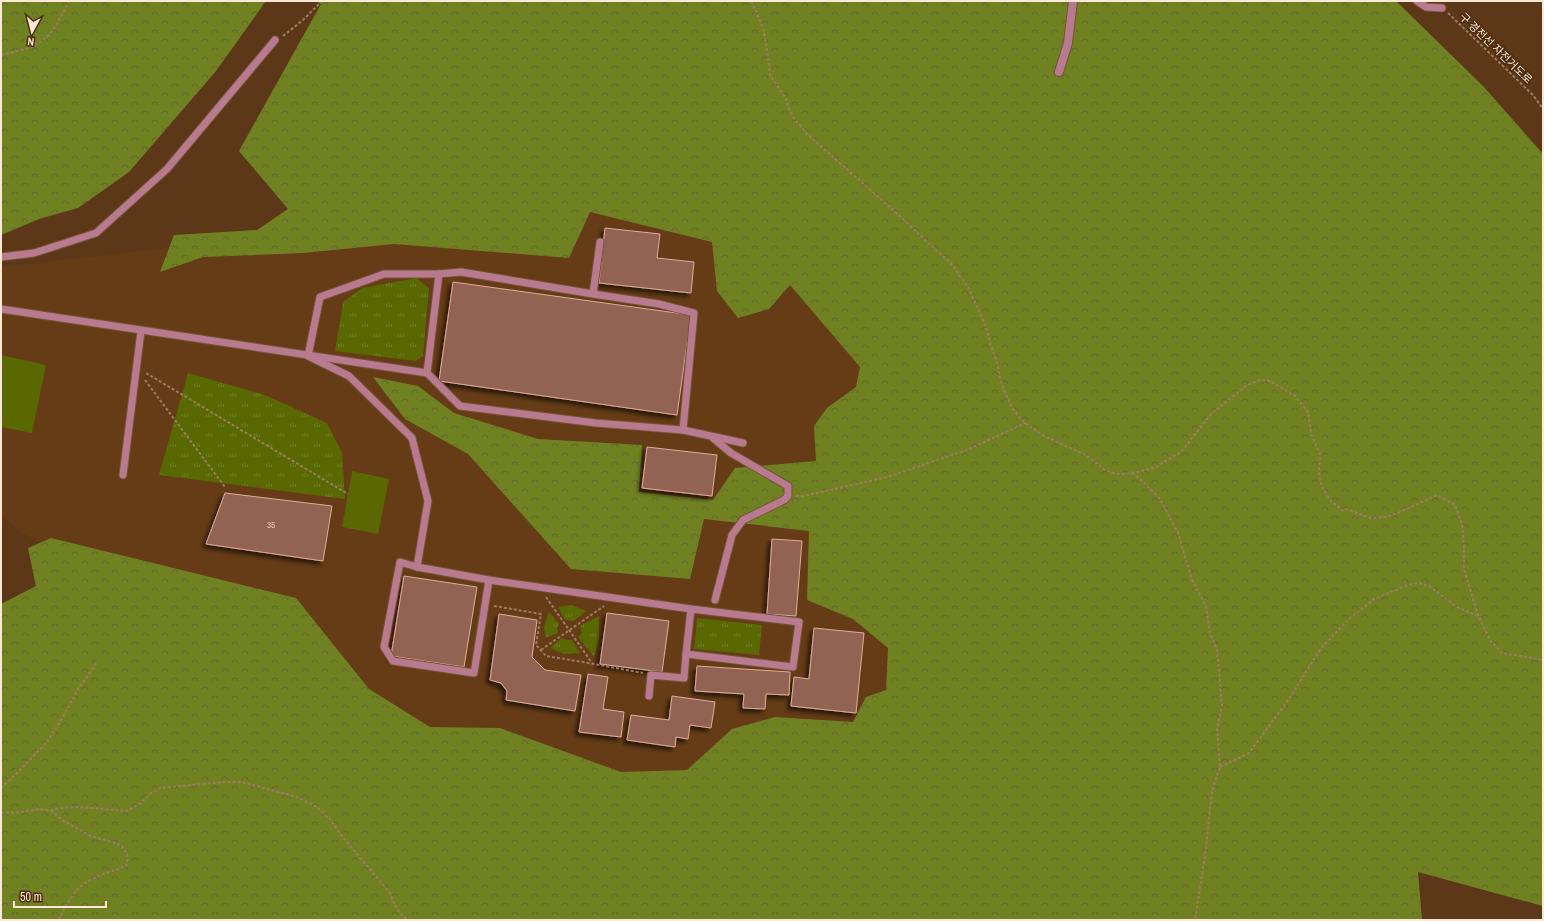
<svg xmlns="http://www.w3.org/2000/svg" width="1544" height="921" font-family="'Archivo Narrow','Noto Sans KR',sans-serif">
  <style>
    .built { fill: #653c16 }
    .grass { fill: url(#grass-tufts) }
    .forest { fill: url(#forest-crowns) }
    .green { fill: #596800 }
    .building { fill: #926252; stroke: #e1ac9a; filter: url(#shadow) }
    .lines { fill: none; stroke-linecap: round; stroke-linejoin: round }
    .service-casing { stroke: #765437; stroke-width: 9 }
    .minor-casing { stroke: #765437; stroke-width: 10 }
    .path { stroke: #9b7c63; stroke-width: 2; stroke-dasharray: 3 2; stroke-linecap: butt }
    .service { stroke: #b87a8e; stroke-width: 7 }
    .minor { stroke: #b87a8e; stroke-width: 8 }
    .labels { text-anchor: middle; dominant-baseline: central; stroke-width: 3.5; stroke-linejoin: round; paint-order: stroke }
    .number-label { font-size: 9px; fill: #e2c6b4 }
    .street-label { font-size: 11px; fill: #fde7d5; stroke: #502d0d }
  </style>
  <defs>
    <pattern id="grass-tufts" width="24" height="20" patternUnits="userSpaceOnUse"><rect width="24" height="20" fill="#596800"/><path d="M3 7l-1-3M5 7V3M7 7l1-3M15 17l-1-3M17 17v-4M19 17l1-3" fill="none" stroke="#727e24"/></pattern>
    <pattern id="forest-crowns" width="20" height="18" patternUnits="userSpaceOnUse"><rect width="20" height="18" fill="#708122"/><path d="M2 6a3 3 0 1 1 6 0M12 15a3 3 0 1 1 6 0" fill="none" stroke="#62692e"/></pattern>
    <filter id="shadow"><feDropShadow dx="-3.5" dy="3.5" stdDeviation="2" flood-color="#0009"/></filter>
  </defs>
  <rect width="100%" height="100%" fill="#5c3819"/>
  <!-- built -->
  <path class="built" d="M722,207l200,195 2,312 -276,88 -252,-80 -376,-190 -19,-17v-248l472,-54z"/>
  <!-- grass -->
  <g class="grass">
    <path d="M416,278l13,10 -6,68 -7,5 -81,-10 8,-49 19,-14z"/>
    <path d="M188,373l77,22 62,28 15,30 3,46 -186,-24z"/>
    <path d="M572,605l14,6 -12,10 -9,-1 -7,-13z"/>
    <path d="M549,612l10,12 -2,4 1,5 -12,5 -2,-11z"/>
    <path d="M599,616v22l-5,19 -16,-20 4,-4 -2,-7z"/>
    <path d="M697,618l65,7 -3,30 -65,-6z"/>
    <path d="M562,638l4,2h6l8,13 -16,1 -14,-6z"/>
  </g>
  <!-- forest -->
  <g class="forest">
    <path d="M1,1h265l-50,70 -87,101 -51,36 -39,11 -38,16z"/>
    <path d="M316,1h1080l88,86 59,67v752l-125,-34 4,48h-1421v-316l35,-18 -8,-38 23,-10 245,60 73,91 61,38 70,1 121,44 66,-2 45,-41 43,-12 78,5 13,-25 20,-7 2,-42 -35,-29 -46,-19 2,-69 -105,-12 -14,60 -119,-10 -103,-115 -63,-35 -32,-42 45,9 36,27 84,26 104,6 -3,47 74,8 22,-32 81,-7 -2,-35 13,-18 29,-21 4,-20 -70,-82 -21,24 -31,9 -21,-27 -5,-49 -122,-30 -21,46 -175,-14 -91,9 -100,4 -43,15 14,-37 83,-5 31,-21 -49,-58 82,-147z"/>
  </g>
  <!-- green -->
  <g class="green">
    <path d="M1,355l45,10 -14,68 -31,-6z"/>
    <path d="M352,471l37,8 -11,55 -36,-7z"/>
  </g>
  <!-- building -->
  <g class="building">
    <path d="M605,228l55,6 -3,24 37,4 -3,31 -92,-10z"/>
    <path d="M453,282l238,33 -14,100 -238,-34z"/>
    <path d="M647,447l70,8 -5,41 -70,-8z"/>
    <path d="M225,493l107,13 -9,55 -117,-17z"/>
    <path d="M772,539l30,2 -6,75 -29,-2z"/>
    <path d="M404,576l73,11 -13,80 -73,-11z"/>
    <path d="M607,613l62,8 -7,51 -62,-8z"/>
    <path d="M499,614l38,6 -5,37 13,13 36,5 -6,36 -69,-11 1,-9 -6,-8 -11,-3z"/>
    <path d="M814,628l50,5 -8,80 -65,-7 3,-29 15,2z"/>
    <path d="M697,666l93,6 -1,23 -23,-1 -1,15 -22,-1 1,-14 -49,-3z"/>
    <path d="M588,674l20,3 -5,32 21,3 -3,25 -42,-5z"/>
    <path d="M672,696l43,6 -4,26 -21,-3 -2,14 -12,-2 -1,10 -48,-7 4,-25 38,5z"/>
  </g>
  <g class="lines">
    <defs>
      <g id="service">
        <path d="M1417,1l9,6 16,1"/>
        <path d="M1,257l33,-4 62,-20 71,-64 108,-129"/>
        <path d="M439,274l22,-2 132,22 66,10 35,9 -11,117"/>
        <path d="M593,294l7,-52"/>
        <path d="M1,309l426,64 33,33 136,17 87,7 60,13"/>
        <path d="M427,373l12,-99h-55l-64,23 -12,59 41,20 63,62 16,63 -11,66 72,13 202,29 -5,45 107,13 6,-45 -108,-13"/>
        <path d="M713,438l18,15 57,33v10l-4,4 -41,20 -11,15 -17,65"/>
        <path d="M123,475l18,-144"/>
        <path d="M417,567l-17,-5 -16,85 9,14 81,12 15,-93"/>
        <path d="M649,696l2,-21 33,3 2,-24"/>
      </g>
      <path id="minor" d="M1059,72l9,-29 5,-42"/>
    </defs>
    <!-- service casing -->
    <use href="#service" class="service-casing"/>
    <!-- minor casing -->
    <use href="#minor" class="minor-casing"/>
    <!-- path -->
    <g class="path">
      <path d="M751,1l6,12 6,15 4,21 3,26 16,24 3,10 4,8 14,17 94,83 27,26 23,20 18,26 18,40 3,14 7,19 3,17 9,23 5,9 11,12 19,13 42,19 19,15 7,3 12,1 14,-2 18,-5 25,-15 30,-38 35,-28 13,-6 11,1 25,15 13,16 3,22 9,20 -1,21 3,12 9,14 12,10 4,-2 23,9 15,-1 13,-4 39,-18 18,10 7,19 2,23v22l4,14 11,34 11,23 12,13 41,7"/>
      <path d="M1448,13l85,82 10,14"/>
      <path d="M283,36l20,-16 19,-19"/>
      <path d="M1,55c44,-10 48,-14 68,-54"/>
      <path d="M146,373l202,121"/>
      <path d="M145,380l80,107"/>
      <path d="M1132,473l9,7 19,19 18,34 14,47 14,26 4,28 7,15 5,57 -5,22 3,39 -8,24 -7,65 -10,64"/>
      <path d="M796,496h7l85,-19 81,-28 56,-26"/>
      <path d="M546,597l46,66"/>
      <path d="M494,606l47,8 -5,31 10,11 37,6 60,11"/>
      <path d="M541,650l63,-44"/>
      <path d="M1220,767l29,-14 40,-54 32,-51 28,-29 25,-20 34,-14 10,-2 11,3 28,21 21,9"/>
      <path d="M1,788l14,-13 32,-33 13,-20 18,-33 20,-28"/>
      <path d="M51,811c12,-8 58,-1 75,0l7,-3 8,-5 9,-9 10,-6 63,-6h18l56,15 20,10 13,12 11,16 49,58c4,11 8,20 18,27"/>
      <path d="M1,813l21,-1 18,-3 11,2 11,9 29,16 30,9 6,8 1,6 -2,7c-8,4 -15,5 -23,8 -26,10 -33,22 -44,46"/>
    </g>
    <!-- service -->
    <use href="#service" class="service"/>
    <!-- minor -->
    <use href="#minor" class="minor"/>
  </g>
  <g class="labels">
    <!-- number labels -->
    <g class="number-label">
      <text x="271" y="525">35</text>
    </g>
    <!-- street labels -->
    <g class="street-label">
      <text transform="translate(1496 48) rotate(44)">구 경전선 자전거도로</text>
    </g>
  </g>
  <!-- border -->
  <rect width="1544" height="921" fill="none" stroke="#fde7d5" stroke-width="4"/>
  <!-- north arrow -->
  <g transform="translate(32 32) rotate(187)" stroke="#502d0d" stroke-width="3" paint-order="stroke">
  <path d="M0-3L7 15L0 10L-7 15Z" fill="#fde7d5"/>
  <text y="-6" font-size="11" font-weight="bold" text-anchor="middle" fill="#fde7d5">N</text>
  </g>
  <!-- scale -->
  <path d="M14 901v6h92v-6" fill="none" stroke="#fde7d5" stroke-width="2"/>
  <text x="20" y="901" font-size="12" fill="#fde7d5" stroke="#502d0d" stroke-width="3" paint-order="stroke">50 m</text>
</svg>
